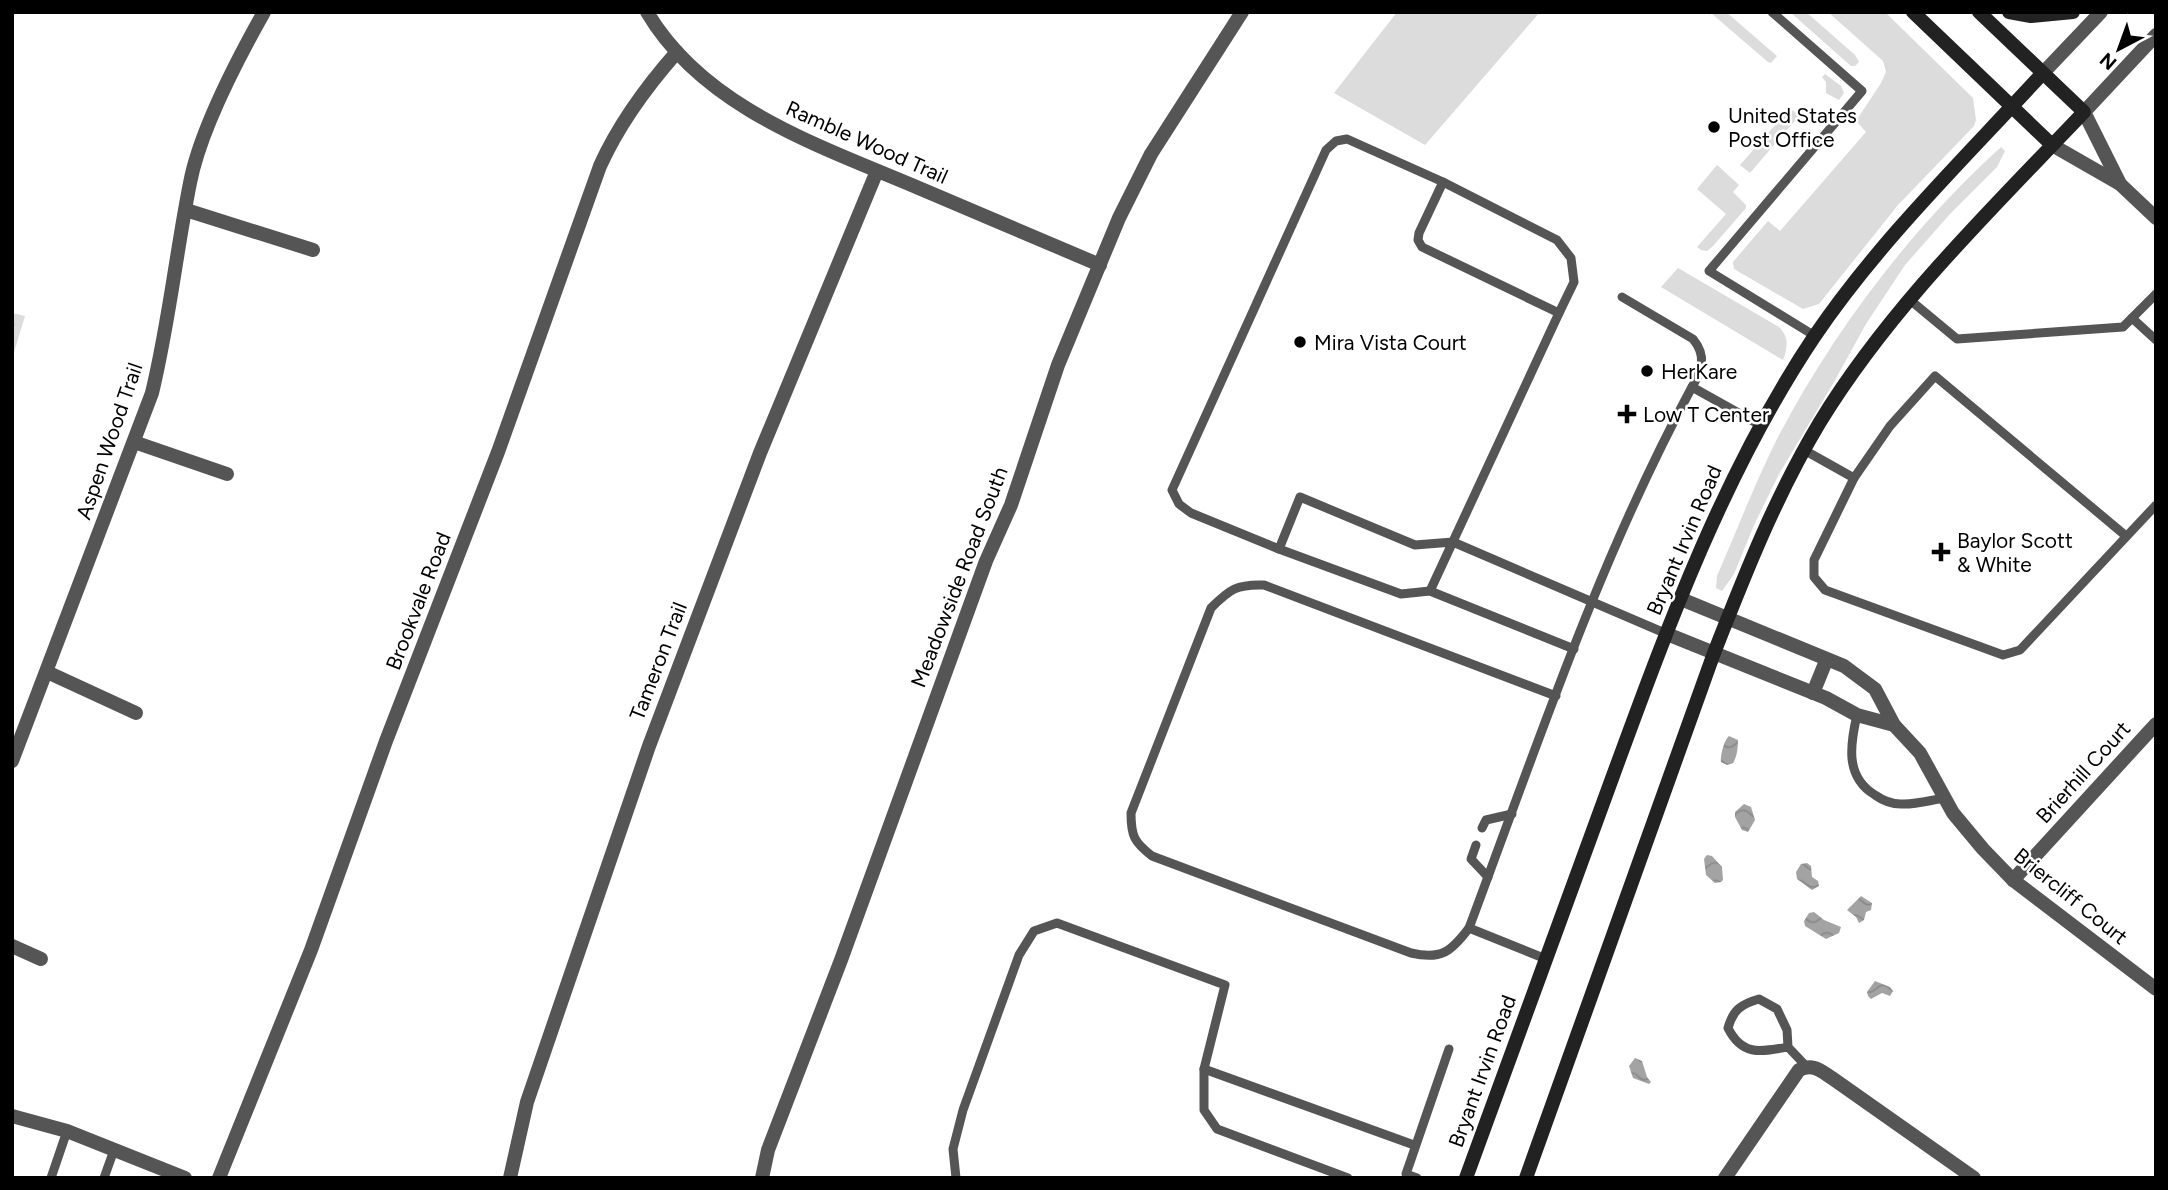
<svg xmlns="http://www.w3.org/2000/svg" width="2168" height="1190" font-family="Figtree,sans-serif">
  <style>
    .green { fill: #dcdcdc }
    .park { fill: url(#park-crowns) }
    .water { fill: url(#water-waves) }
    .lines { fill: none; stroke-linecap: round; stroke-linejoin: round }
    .service { stroke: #555; stroke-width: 9 }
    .minor { stroke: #555; stroke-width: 14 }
    .tertiary { stroke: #555; stroke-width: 14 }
    .secondary { stroke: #222; stroke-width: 14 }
    .poi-dot { fill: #000; stroke: #fff; stroke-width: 2.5 }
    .labels { text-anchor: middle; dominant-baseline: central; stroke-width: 5; stroke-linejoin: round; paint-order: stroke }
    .poi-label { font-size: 21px; fill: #000; stroke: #fff; text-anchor: start }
    .street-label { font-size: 21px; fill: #000; stroke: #fff }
  </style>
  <defs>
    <pattern id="park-crowns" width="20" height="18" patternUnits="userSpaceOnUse" patternTransform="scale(1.75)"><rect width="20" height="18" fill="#dcdcdc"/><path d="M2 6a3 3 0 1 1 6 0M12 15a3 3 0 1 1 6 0" fill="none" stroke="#bbb"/></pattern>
    <pattern id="water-waves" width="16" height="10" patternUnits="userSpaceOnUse" patternTransform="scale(1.75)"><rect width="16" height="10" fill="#a3a3a3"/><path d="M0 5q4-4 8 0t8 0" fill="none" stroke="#8b8b8b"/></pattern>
  </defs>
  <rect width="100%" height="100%" fill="#fff"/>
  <!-- green -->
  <g class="green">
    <path d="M1397,12h143l-115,133 -91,-52z"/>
    <path d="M1707,12h19l51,44 -6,7 -3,-1 -57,-49 -1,2z"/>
    <path d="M1790,12h16l49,43 4,7 -4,4h-4z"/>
    <path d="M1828,12h57l88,86 3,22 -2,6 -76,79 -79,99 -16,5 -69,-40 -1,-7 35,-41 12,10 86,-99 -10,-11 25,-38 5,-11 -3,-11z"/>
    <path d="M1825,74l16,12 3,7 -5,7 -13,-7v-11l-4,-5z"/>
    <path d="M1790,108l9,8 -49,57 -10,-8z"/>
    <path d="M2001,147l4,4 -8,16 -47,47 -45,51 -39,59 -32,58 -55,92 -24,49 -21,51 -12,17 -6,-3 1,-12c20,-46 38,-93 60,-137 57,-109 133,-209 224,-292z"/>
    <path d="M1717,165l22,20 -6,7 13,13v3l-33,38 -6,5 -6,-1 -4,-3 29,-33 -29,-25z"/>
    <path d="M1678,268l101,59c10,10 9,20 4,33l-122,-73z"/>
  </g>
  <!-- park -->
  <path class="park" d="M12,313l13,3 -13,43z"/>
  <!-- water -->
  <g class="water">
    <path d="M1729,736l9,4c0,7 -1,17 -5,23l-6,2 -6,-3c-1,-6 3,-22 8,-26z"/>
    <path d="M1744,804l7,3 4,13 -7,12 -6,-2 -7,-13v-5z"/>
    <path d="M1707,855l5,1 10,11 1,13 -2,2 -6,1 -9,-8 -2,-16z"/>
    <path d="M1807,863l4,3 1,11 6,4 1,5 -7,4 -15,-11 -1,-7 5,-8z"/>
    <path d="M1861,896l11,7 -1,7 -5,2 -2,8 -5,3 -3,-6 -9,-7z"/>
    <path d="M1814,912l10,8 17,7 -2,6 -13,6 -21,-13 -1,-5 5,-8z"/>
    <path d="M1875,981l15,6 3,4 -3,5 -8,-3 -11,6 -3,-3 -1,-4z"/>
    <path d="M1635,1058l7,3 5,16 4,5 -2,2 -16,-6 -4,-12z"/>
  </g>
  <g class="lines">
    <!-- service -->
    <g class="service">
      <path d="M1772,12l90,79 -153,180 106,65"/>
      <path d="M1443,182l-24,51 -1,7 4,7 137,66"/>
      <path d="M1622,297l71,42c14,17 9,31 -1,48"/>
      <path d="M1910,300l47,39 166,-12 33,-33"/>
      <path d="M2132,318l24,22"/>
      <path d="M1804,450l50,28"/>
      <path d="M2126,536l-191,-160 -45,50 -36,52 -40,82v17l11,13 178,65 17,-5 136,-145"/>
      <path d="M1279,549l122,45 29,-3"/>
      <path d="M1574,649l-144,-58 129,-278 15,-31 -3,-24 -14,-18 -114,-58 -96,-43 -11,2 -10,9 -154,340 7,14 12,9 88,36 21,-52 115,48 38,-3 214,92"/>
      <path d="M1857,715c-7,30 -12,62 18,80 7,5 17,9 26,9 14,1 30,-4 44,-6"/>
      <path d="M1482,828l4,-8 26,-6"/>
      <path d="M1476,845l-5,14 17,18"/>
      <path d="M1469,928c-18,24 -28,32 -58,25l-259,-97c-18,-14 -21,-20 -21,-43l80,-205c19,-19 26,-24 53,-23l292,111"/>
      <path d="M1546,959l-77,-31c68,-182 130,-369 223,-541l68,38"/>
      <path d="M1788,1047c-28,5 -46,9 -60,-19 5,-18 13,-24 31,-29l18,10 10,21 1,17 18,19"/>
      <path d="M1204,1069l210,76"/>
      <path d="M51,1178l16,-47"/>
      <path d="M104,1178l10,-28"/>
      <path d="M956,1178l-3,-29 10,-39 56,-155 15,-24 23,-8 168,62 -21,84v41l13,19 131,49"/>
      <path d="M1417,1178l-11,-4 43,-125"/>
    </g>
    <!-- minor -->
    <g class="minor">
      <path d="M647,12c56,95 170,133 267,174 62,26 124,53 186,79"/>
      <path d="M186,210l127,40"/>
      <path d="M134,442l93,32"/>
      <path d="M1681,599l163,67 31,23 19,36 26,28 33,60 30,36 30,31 143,109"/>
      <path d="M1667,634l159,64 31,17 37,10"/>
      <path d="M47,672l89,41"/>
      <path d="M1813,693l13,-32"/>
      <path d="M12,761l140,-368c17,-70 24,-140 38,-210 10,-53 47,-123 74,-171"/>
      <path d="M2013,880l143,-156"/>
      <path d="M12,946l29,13"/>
      <path d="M219,1178l92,-228 75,-209 112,-289 102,-286c19,-42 46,-79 77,-114"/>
      <path d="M510,1178l17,-76 122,-356 111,-293 117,-282"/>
      <path d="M762,1178l6,-28 73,-190 145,-399 25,-56 47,-140 61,-147 32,-64 91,-142"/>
      <path d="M1725,1178l74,-108c14,-7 22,1 33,8l142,100"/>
    </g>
    <!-- tertiary -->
    <g class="tertiary">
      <path d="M2042,74l59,-62"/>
      <path d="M2052,145l68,39 36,34"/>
      <path d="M2120,184l-36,-72 72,-77"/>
      <path d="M12,1116l55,15 118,47"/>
    </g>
    <!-- secondary -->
    <g class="secondary">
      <path d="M1913,12l139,133"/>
      <path d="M2009,12l22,4 42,-4"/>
      <path d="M1466,1178c49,-135 99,-270 148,-405 55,-150 111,-303 200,-436 65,-96 150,-178 228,-263"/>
      <path d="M1526,1178l188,-525c31,-79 62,-158 106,-231 71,-116 171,-212 264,-310l-105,-100"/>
    </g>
  </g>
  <!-- markers -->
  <g class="poi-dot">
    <circle cx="1714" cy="127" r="7"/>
    <circle cx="1300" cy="342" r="7"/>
    <circle cx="1647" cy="371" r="7"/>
    <path d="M1623.5 403.5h7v7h7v7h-7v7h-7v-7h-7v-7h7z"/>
    <path d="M1937.5 541.5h7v7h7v7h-7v7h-7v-7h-7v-7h7z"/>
  </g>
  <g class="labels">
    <!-- poi labels -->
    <g class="poi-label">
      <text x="1728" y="115">United States<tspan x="1728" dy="24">Post Office</tspan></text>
      <text x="1314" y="342">Mira Vista Court</text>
      <text x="1661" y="371">HerKare</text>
      <text x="1643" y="414">Low T Center</text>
      <text x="1957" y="540">Baylor Scott<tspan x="1957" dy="24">&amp; White</tspan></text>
    </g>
    <!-- street labels -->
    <g class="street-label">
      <text transform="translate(867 142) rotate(24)">Ramble Wood Trail</text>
      <text transform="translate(109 441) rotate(-71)">Aspen Wood Trail</text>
      <text transform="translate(1684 540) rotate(-67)">Bryant Irvin Road</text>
      <text transform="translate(959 577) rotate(-69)">Meadowside Road South</text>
      <text transform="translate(418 601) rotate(-69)">Brookvale Road</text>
      <text transform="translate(658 661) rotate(-69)">Tameron Trail</text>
      <text transform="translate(2083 772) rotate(-48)">Brierhill Court</text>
      <text transform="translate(2071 896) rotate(39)">Briercliff Court</text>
      <text transform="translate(1482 1071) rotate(-70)">Bryant Irvin Road</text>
    </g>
  </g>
  <!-- border -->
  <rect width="2168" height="1190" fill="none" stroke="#000000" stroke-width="28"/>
  <!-- north arrow -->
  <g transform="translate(2119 49) rotate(221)" stroke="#ffffff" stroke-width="5" paint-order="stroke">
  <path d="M0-5L12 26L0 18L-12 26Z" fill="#000000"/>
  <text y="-10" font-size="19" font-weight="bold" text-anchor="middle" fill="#000000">N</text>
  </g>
</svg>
